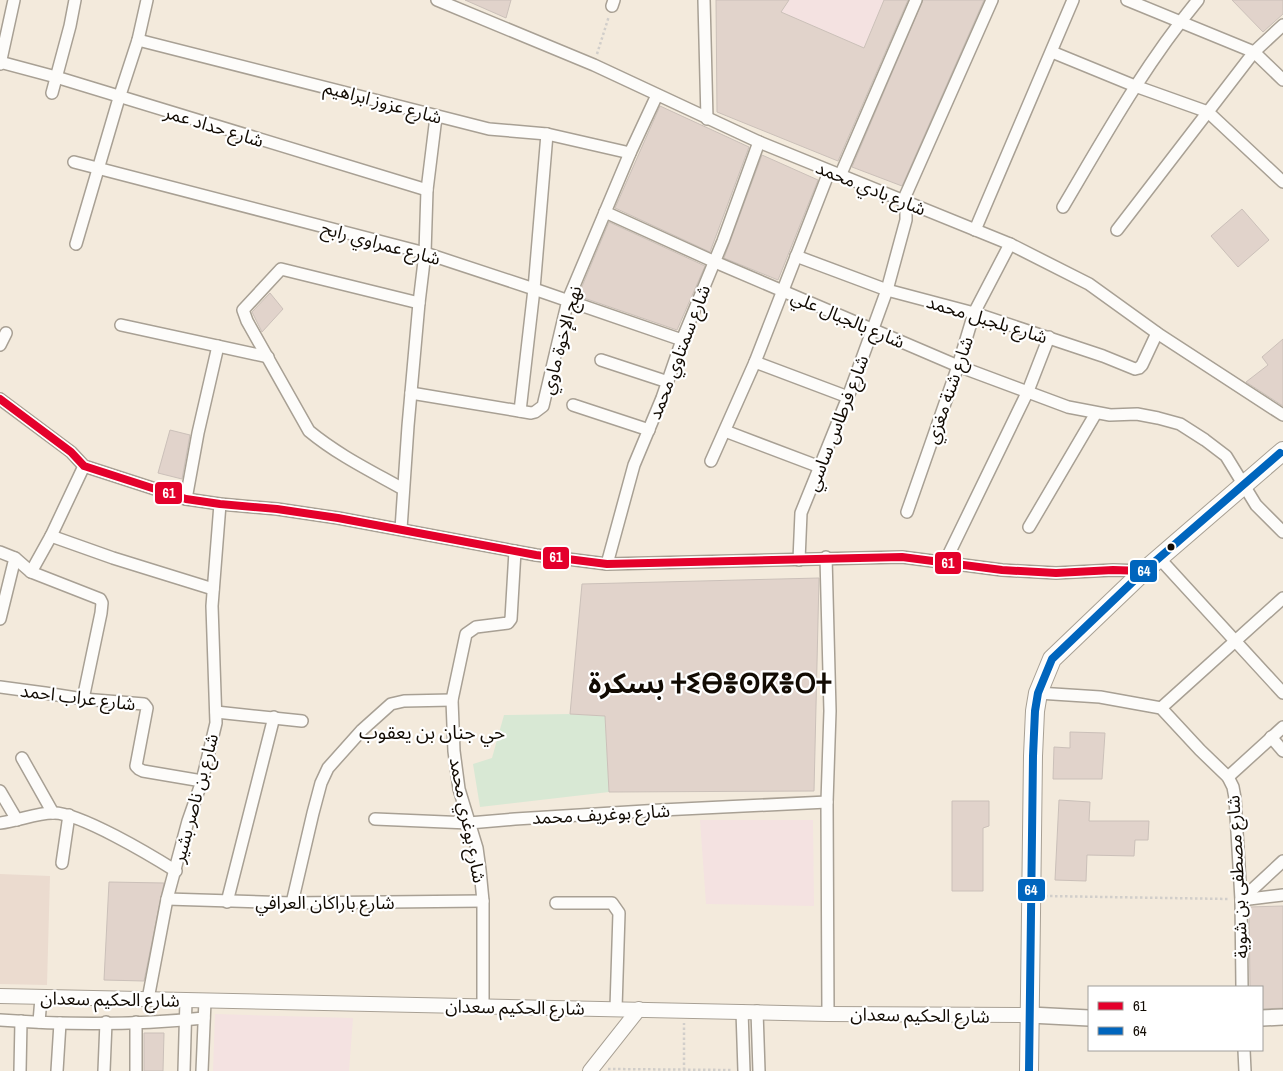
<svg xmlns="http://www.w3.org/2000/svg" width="1283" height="1071" font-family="'Archivo Narrow','Noto Sans Arabic','Noto Sans Tifinagh',sans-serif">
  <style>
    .education { fill: #f4e2e1 }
    .medical { fill: #ebdbcf }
    .green { fill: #d8e8d4 }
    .building { fill: #e1d3cb; stroke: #cbc0b9 }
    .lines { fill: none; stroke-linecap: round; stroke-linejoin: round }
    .minor-casing { stroke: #a8a094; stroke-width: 14 }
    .tertiary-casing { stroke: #a8a094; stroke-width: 16 }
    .secondary-casing { stroke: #a8a094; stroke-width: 18 }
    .primary-casing { stroke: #a8a094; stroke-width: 20 }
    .path { stroke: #d1ceca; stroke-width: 2.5; stroke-dasharray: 2.5 2.5; stroke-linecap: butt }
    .minor { stroke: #fdfcfa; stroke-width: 11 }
    .tertiary { stroke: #fdfcfa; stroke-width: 14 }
    .secondary { stroke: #fdfcfa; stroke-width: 15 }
    .primary { stroke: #fdfcfa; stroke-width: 18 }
    .bus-1-casing { stroke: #fff; stroke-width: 11 }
    .bus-2-casing { stroke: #fff; stroke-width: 11 }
    .bus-1 { stroke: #e4002b; stroke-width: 8 }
    .bus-2 { stroke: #0065bd; stroke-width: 8 }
    .bus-dot { fill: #120b03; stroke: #fff; stroke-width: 2 }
    .labels { text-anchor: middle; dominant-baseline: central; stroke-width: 4.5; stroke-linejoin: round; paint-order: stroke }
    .street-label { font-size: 18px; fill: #120b03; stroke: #fff }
    .neighbourhood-label { font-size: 19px; fill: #120b03; stroke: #fff }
    .town-label { font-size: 28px; font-weight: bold; fill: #120b03; stroke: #fff }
    .line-badge { stroke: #fff; stroke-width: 2 }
    .badge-label { font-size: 14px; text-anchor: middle; font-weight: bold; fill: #fff }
  </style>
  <rect width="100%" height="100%" fill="#f3eadc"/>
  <!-- education -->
  <g class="education">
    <path d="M789,0h95l-20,48 -83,-36z"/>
    <path d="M700,820h113l1,86 -108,-2z"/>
    <path d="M215,1014l138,4 -4,53h-136z"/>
  </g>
  <!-- medical -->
  <path class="medical" d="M0,874l50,2 -3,109 -47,-1z"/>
  <!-- green -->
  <path class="green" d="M570,714l35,2 4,76 -129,15 -7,-43 19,-6 12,-43z"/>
  <!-- building -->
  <g class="building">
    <path d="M465,0h46l-5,18z"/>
    <path d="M716,0h73l-8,12 83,36 20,-48h24l-70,161 -121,-49z"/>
    <path d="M923,0h61l-82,186 -50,-19z"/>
    <path d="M1232,0h51v14l-20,18z"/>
    <path d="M660,106l89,41 -39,105 -95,-44z"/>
    <path d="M762,155l56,25 -40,100 -54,-22z"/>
    <path d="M1242,209l27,31 -31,27 -27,-31z"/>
    <path d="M609,222l96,44 -28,64 -99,-34z"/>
    <path d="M270,293l13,16 -21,23 -10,-20z"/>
    <path d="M1283,339v67l-37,-24 22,-17 -6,-8z"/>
    <path d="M170,430l20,5 -8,44 -24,-6z"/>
    <path d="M819,578l-5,213 -205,1 -4,-76 -35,-2 12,-130z"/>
    <path d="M1070,732l35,1 -3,46h-49l1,-32 16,1z"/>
    <path d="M1059,800l31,2 -1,19h60l-1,19h-13l-1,16 -47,-1 -1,26 -31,-1z"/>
    <path d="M952,801h37v25l-6,2v63h-31z"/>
    <path d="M109,882l55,1 -20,98 -40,-1z"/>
    <path d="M1283,906v102l-21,1v-22h-12l-1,-80z"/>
    <path d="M144,1033h20l-1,38h-19z"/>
  </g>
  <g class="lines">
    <defs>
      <g id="minor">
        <path d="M437,0l157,65 165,77 251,102 79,40 68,49 126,82"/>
        <path d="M704,0l3,119"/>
        <path d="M1127,0l127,52 29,28"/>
        <path d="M612,6l2,-6"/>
        <path d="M138,40l351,89 58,5 83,19"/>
        <path d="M1052,52l83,34 73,26 75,70"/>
        <path d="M0,62l56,15 371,113"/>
        <path d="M0,64l14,-64"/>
        <path d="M52,93l18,-67 5,-26"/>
        <path d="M74,162l351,91 109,36 148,51"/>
        <path d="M840,176l76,-176"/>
        <path d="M1063,207c42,-71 82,-143 135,-207"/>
        <path d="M605,212l110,50 243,104 110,41 42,8 27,-1 21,4 22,6 25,16 21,16 30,49 27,27"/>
        <path d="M975,230l98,-230"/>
        <path d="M1117,230l137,-178 29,-27"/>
        <path d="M76,244l43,-146 19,-58 9,-40"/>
        <path d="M796,256l91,34 87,23 129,43 32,13 4,-1 3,-3 15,-32"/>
        <path d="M121,325l147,32"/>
        <path d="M0,345l6,-12"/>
        <path d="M601,360l67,22"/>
        <path d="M755,362l93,35"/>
        <path d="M411,393l120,20 4,-1 8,-6 25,-106 62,-147 27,-58"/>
        <path d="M0,399l71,53 13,14 102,33 34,5 57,5 61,9 198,37 71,9 295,-7 100,13 54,3 57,-3 31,1"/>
        <path d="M573,405l76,25"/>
        <path d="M520,411l14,-122 13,-155"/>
        <path d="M725,431l95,36"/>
        <path d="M711,461l44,-99 74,-190"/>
        <path d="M403,489c-32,-18 -65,-34 -94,-58l-62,-110 -4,-11 38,-41 138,34"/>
        <path d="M186,499l12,-66 20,-87"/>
        <path d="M907,512l51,-146 16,-53 36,-69"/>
        <path d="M1029,527l67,-114"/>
        <path d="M401,529l7,-103 11,-123 6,-50 2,-63 9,-73"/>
        <path d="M51,536l62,22 100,31"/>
        <path d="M0,552l15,6 16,14 69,27 2,4 -1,10 -18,86"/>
        <path d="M826,557l4,154 -3,91 1,212"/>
        <path d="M1160,559l123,134"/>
        <path d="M799,560l2,-47 47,-116 39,-107 19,-70v-10l-3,-9 89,-201"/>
        <path d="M945,562l83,-171 21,-54"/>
        <path d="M607,564l27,-99 28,-67 20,-58 41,-99 36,-99"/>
        <path d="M31,572l20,-36 33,-70"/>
        <path d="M0,619l15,-61"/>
        <path d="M0,687l45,6 38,6 61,5 3,4 -11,58 3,3 4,2 59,10"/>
        <path d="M1038,693l62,4 61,11 39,42 28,27 5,10 2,11 6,102 1,87"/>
        <path d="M1161,708l122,-110"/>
        <path d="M216,712l86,9"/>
        <path d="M1271,737l12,14"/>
        <path d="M22,758l31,55"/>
        <path d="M1228,777l55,-50"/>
        <path d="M0,791l17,29"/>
        <path d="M375,819l94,4 46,-4 146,-9 166,-8"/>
        <path d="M0,823c18,-2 36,-10 53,-10 26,-1 99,43 123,58"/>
        <path d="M62,863l7,-48"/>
        <path d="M167,899l125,4 191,-2"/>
        <path d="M1241,900l42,-39"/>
        <path d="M1241,900l42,-5"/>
        <path d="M227,902l47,-185"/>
        <path d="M292,903l21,-90 8,-30 7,-15 34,-38 29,-26 13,-3 48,-1"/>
        <path d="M556,903h56l7,10 -3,95"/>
        <path d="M148,999l19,-100 21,-78 14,-40 14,-58 -4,-117 8,-102"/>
        <path d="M483,1007v-106l-3,-31 -3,-22 -18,-59 -5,-38 -2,-51 14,-66 10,-7 32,-4 3,-4 4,-68"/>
        <path d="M742,1011l2,60"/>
        <path d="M757,1011l2,60"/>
        <path d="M0,1020c67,5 137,5 204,-2"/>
        <path d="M39,1022l2,-24"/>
        <path d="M136,1022v49"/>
        <path d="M1244,1050l1,21"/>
        <path d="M20,1071l1,-50"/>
        <path d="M57,1071l3,-48"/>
        <path d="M104,1071l2,-49"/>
        <path d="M184,1071l2,-71"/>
        <path d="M202,1071l3,-70"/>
      </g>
      <g id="tertiary">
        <path d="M0,996l828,18 202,1"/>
        <path d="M590,1071l49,-62"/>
      </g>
      <g id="secondary">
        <path d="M1030,1015l59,3"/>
        <path d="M1262,1018l21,-1"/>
      </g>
      <path id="primary" d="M1029,1071l4,-315 2,-45 3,-18 14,-34 92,-88 139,-120"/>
    </defs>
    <!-- minor casing -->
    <use href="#minor" class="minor-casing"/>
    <!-- tertiary casing -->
    <use href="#tertiary" class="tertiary-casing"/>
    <!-- secondary casing -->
    <use href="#secondary" class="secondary-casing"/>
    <!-- primary casing -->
    <use href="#primary" class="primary-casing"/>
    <!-- path -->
    <g class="path">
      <path d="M597,54l12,-38"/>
      <path d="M1045,896l184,3"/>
      <path d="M608,1069l125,1"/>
      <path d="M684,1070v-47"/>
    </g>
    <!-- minor -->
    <use href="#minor" class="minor"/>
    <!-- tertiary -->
    <use href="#tertiary" class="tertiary"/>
    <!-- secondary -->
    <use href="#secondary" class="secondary"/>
    <!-- primary -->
    <use href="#primary" class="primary"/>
    <defs>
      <path id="bus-1" d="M0,399l71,53 13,14 102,33 34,5 57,5 61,9 198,37 71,9 295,-7 100,13 54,3 57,-3 31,1"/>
      <path id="bus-2" d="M1029,1071l4,-315 2,-45 3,-18 14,-34 92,-88 136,-118"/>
    </defs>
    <!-- bus-1 casing -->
    <use href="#bus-1" class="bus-1-casing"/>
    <!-- bus-2 casing -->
    <use href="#bus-2" class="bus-2-casing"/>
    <!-- bus-1 -->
    <use href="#bus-1" class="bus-1"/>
    <!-- bus-2 -->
    <use href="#bus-2" class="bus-2"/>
  </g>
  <!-- markers -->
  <circle class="bus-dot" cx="1171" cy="547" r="4.5"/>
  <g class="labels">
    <!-- street labels -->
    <g class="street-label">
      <text transform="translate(383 102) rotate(15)">شارع عزوز ابراهيم</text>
      <text transform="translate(214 126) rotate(17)">شارع حداد عمر</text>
      <text transform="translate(871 188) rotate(22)">شارع بادي محمد</text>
      <text transform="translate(381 243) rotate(15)">شارع عمراوي رابح</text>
      <text transform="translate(848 319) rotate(23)">شارع بالجبال علي</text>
      <text transform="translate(987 319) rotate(17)">شارع بلجبل محمد</text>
      <text transform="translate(561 340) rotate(-75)">نهج الإخوة ماوي</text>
      <text transform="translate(679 352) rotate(-69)">شارع سمتاوي محمد</text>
      <text transform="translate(949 390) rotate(-71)">شارع شنة مغزي</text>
      <text transform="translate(837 423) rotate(-69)">شارع فرطاس ساسي</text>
      <text transform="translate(78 697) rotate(7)">شارع عراب احمد</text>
      <text transform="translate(195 798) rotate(-75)">شارع بن ناصر بشير</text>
      <text transform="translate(601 814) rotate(-3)">شارع بوغريف محمد</text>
      <text transform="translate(468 820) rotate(79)">شارع بوغري محمد</text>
      <text transform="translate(1237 877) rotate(-93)">شارع مصطفى بن شوية</text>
      <text x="325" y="902">شارع باراكان العرافي</text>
      <text transform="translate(110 999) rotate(1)">شارع الحكيم سعدان</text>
      <text transform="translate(515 1007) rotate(1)">شارع الحكيم سعدان</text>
      <text transform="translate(920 1015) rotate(1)">شارع الحكيم سعدان</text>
    </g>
    <!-- neighbourhood labels -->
    <g class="neighbourhood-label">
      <text x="432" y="732">حي جنان بن يعقوب</text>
    </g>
    <!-- town labels -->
    <g class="town-label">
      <text x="710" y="683">بسكرة ⵜⵉⴱⴻⵙⴽⴻⵔⵜ</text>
    </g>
  </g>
  <g class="line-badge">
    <rect x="154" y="481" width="29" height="24" rx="5" fill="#e4002b"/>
    <rect x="542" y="546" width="28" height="24" rx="5" fill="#e4002b"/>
    <rect x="934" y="551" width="28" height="24" rx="5" fill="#e4002b"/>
    <rect x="1129" y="559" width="29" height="24" rx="5" fill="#0065bd"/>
    <rect x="1017" y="878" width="29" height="24" rx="5" fill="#0065bd"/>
  </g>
  <g class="badge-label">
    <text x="169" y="498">61</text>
    <text x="556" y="562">61</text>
    <text x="948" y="568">61</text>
    <text x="1144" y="576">64</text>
    <text x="1031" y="895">64</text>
  </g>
  <!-- legend -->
  <rect x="1088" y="986" width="175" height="65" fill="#ffffff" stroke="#a09d9a"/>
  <rect x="1098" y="1002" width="25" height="8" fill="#e4002b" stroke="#a09d9a"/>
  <text x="1133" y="1011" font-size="15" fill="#120b03">61</text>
  <rect x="1098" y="1027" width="25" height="8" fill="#0065bd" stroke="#a09d9a"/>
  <text x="1133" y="1036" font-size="15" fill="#120b03">64</text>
</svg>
